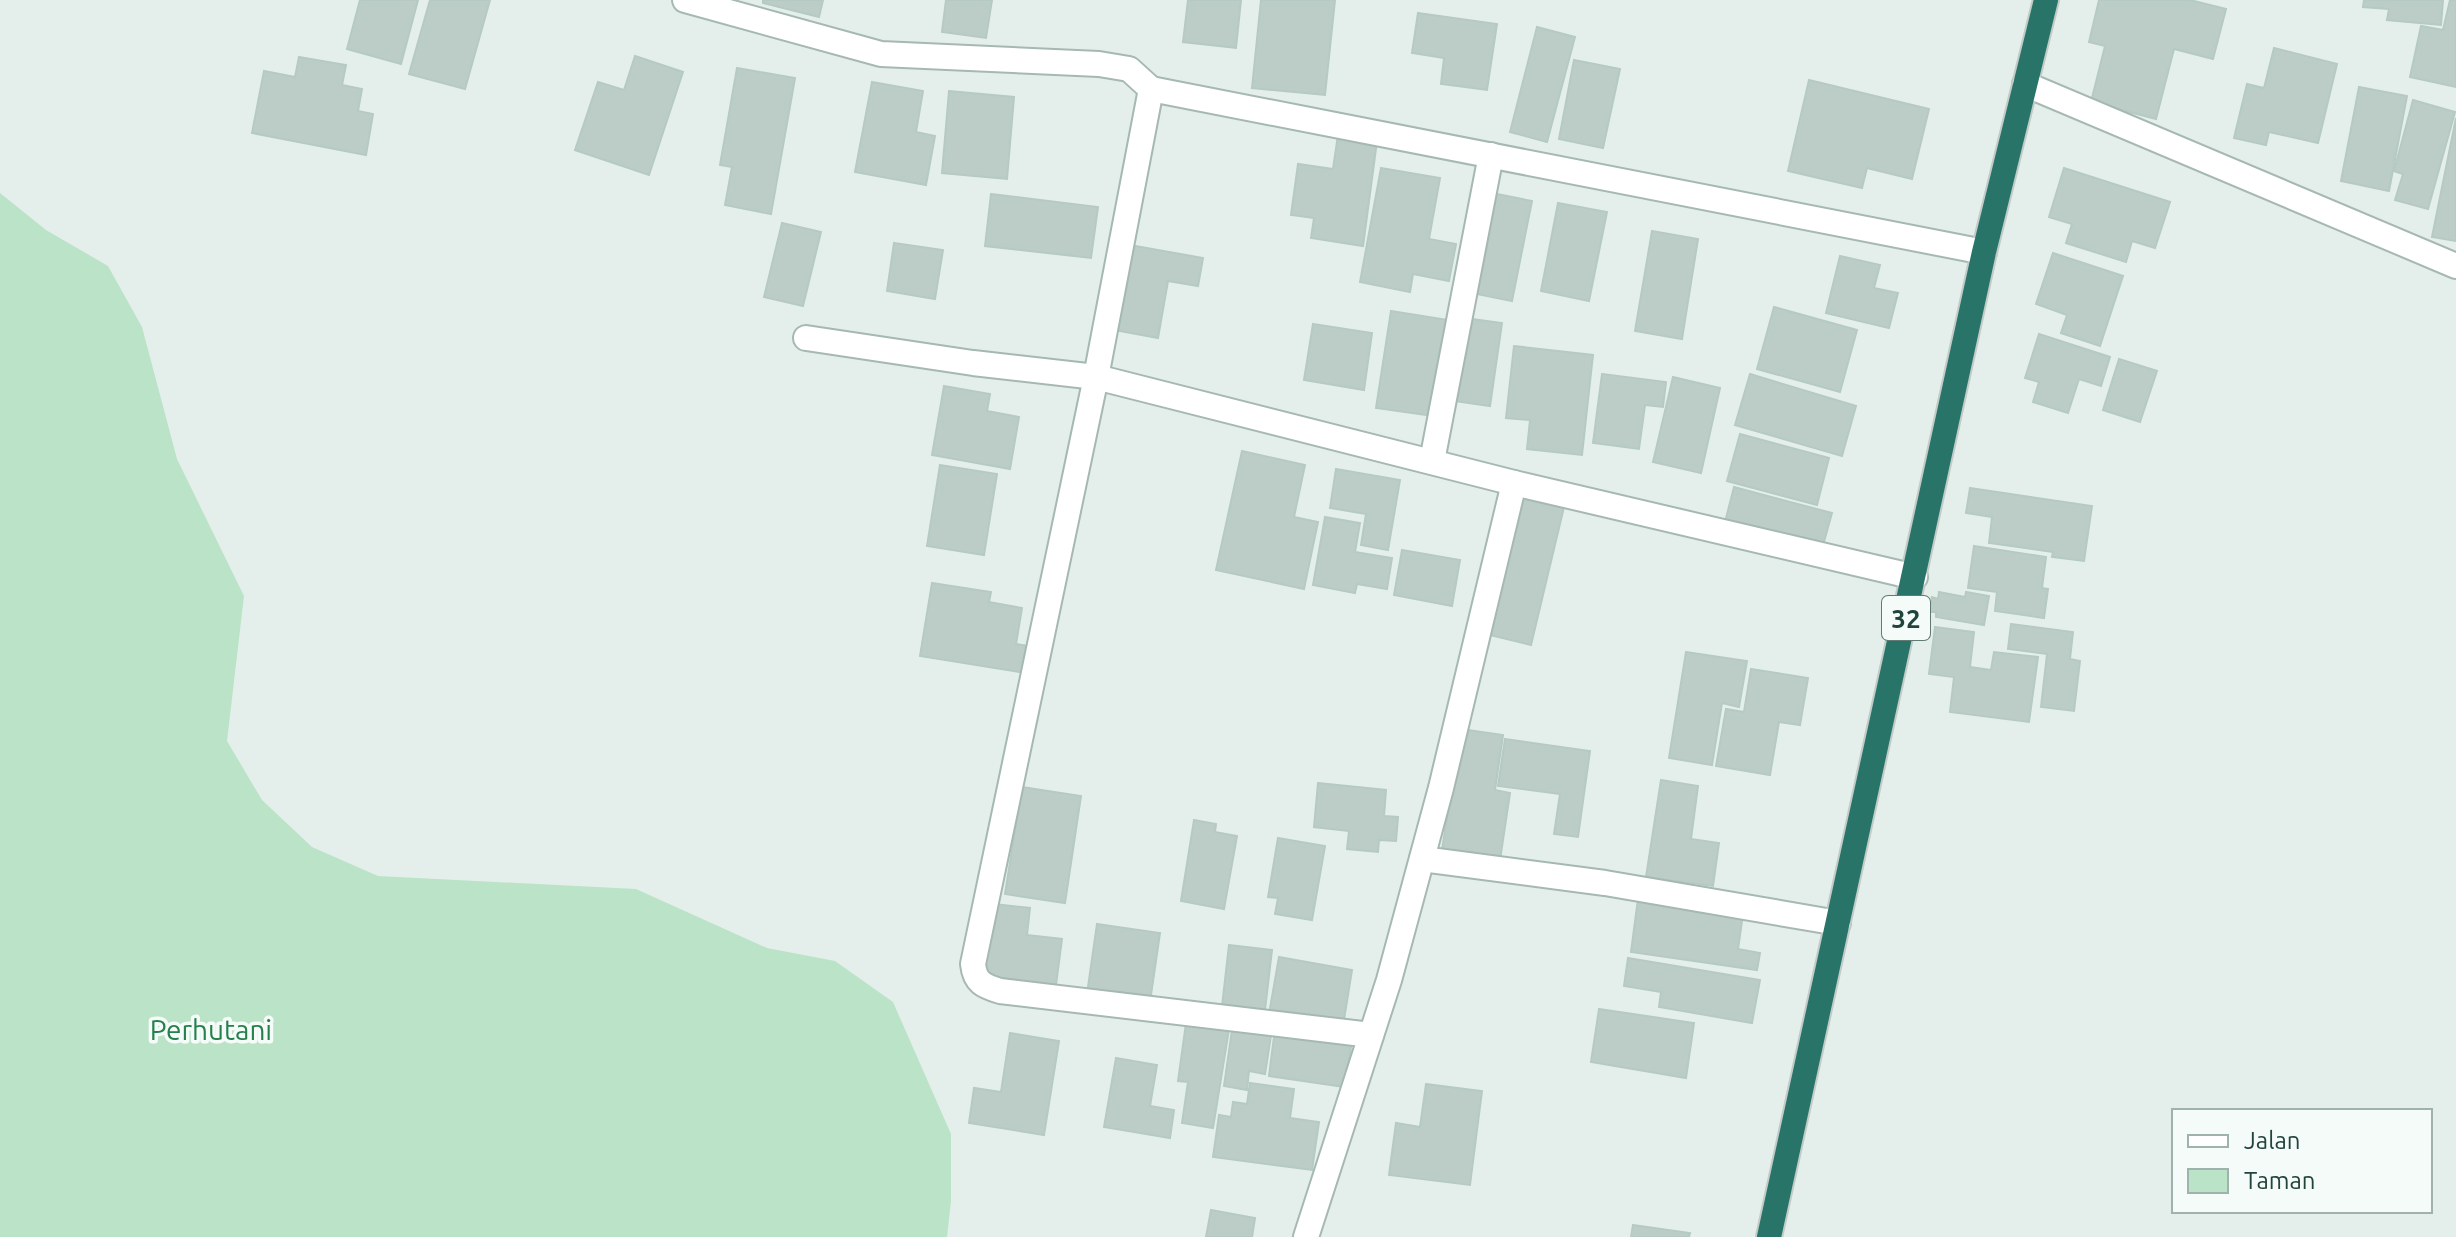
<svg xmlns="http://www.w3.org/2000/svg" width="2456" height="1237" font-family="Ubuntu,sans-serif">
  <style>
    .green { fill: #bbe3c7 }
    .building { fill: #bccdc7; stroke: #b5cac2; stroke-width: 2 }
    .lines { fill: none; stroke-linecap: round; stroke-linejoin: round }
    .street-casing { stroke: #a6b8b3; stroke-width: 28 }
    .highway-casing { stroke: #c1cbc8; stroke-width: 28 }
    .street { stroke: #fff; stroke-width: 24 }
    .highway { stroke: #287468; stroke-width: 24 }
    .labels { text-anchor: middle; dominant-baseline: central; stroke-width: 7; stroke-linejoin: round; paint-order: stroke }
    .shield { fill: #f5fbf8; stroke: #617b74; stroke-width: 2 }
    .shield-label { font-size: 26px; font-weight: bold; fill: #21443c }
    .park-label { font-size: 28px; fill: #25804c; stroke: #f5fbf8 }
  </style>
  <rect width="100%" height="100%" fill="#e4efeb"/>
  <!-- green -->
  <path class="green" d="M0,193l46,37 62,36 34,61 35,132 67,137 -17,145 35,59 50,47 66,29 258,13 131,59 68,13 58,41 58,132v67l-4,36h-947z"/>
  <!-- building -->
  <g class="building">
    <path d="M360,0h58l-17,64 -54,-15z"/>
    <path d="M430,0h60l-25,89 -56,-15z"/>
    <path d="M763,0h60l-4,17 -56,-14z"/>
    <path d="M946,0h46l-6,38 -44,-6z"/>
    <path d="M1188,0h53l-5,48 -53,-6z"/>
    <path d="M1261,0h74l-10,95 -73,-7z"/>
    <path d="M2099,0h91l36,9 -13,50 -39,-10 -18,70 -65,-17 14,-56 -16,-4z"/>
    <path d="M2364,0h79l-2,25 -54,-5 2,-11 -26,-2z"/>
    <path d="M2450,0h6v87l-46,-10 11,-51 22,4z"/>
    <path d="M1418,13l79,11 -10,66 -46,-6 3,-26 -32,-5z"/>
    <path d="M1537,27l38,10 -28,105 -37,-10z"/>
    <path d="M2274,48l63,16 -19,79 -49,-11 -3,13 -32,-7 13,-54 17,4z"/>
    <path d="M635,56l48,16 -34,103 -74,-25 23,-68 26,8z"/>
    <path d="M299,57l47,8 -4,20 20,4 -4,22 15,3 -7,41 -114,-22 12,-62 31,6z"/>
    <path d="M1574,60l46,9 -17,79 -44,-9z"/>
    <path d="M737,68l58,10 -24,136 -46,-9 7,-38 -12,-2z"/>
    <path d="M1809,80l120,29 -17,70 -45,-11 -5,20 -74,-17z"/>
    <path d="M872,82l51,9 -7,41 19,4 -9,49 -71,-13z"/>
    <path d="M2359,87l48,9 -18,95 -48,-10z"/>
    <path d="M949,91l65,6 -7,82 -65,-6z"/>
    <path d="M2413,100l42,12 -27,97 -33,-9 8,-26 -9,-3z"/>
    <path d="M2456,118v123l-24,-4z"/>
    <path d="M1338,135l39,6 -14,105 -52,-8 3,-20 -23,-3 7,-51 35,5z"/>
    <path d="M1381,168l59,10 -11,61 27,5 -7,37 -36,-7 -3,18 -50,-10z"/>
    <path d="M2064,168l106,34 -15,46 -23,-7 -6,21 -60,-19 6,-19 -23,-7z"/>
    <path d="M1492,193l40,8 -20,100 -40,-8z"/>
    <path d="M991,194l107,13 -7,51 -106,-12z"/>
    <path d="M1558,203l49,9 -18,89 -48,-10z"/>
    <path d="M782,223l39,9 -18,74 -39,-9z"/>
    <path d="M1652,231l46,8 -16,100 -47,-8z"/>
    <path d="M894,243l49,7 -8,49 -48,-8z"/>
    <path d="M1124,244l79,14 -5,28 -30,-5 -10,57 -49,-9z"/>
    <path d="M2053,253l70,23 -23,70 -39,-13 6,-18 -31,-11z"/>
    <path d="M1840,256l40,9 -6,23 24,5 -9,35 -63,-15z"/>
    <path d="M1774,307l83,23 -17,62 -83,-23z"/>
    <path d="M1391,311l57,9 -14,96 -58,-8z"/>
    <path d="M1465,318l37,5 -12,83 -36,-5z"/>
    <path d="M1313,324l59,9 -8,57 -60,-10z"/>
    <path d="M2039,334l71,23 -9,29 -22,-7 -11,34 -35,-11 6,-20 -14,-4z"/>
    <path d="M1514,346l79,9 -11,100 -55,-6 3,-29 -24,-2z"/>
    <path d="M2119,359l38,12 -17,51 -37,-12z"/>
    <path d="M1602,374l64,8 -3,25 -18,-2 -6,44 -46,-6z"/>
    <path d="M1750,374l106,32 -14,50 -107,-31z"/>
    <path d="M1673,377l47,11 -19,85 -48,-11z"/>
    <path d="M944,386l46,8 -3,17 32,6 -9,52 -78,-14z"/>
    <path d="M1740,434l89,24 -12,47 -90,-24z"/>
    <path d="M1242,451l63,14 -11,52 24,5 -14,67 -88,-19z"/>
    <path d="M940,465l57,9 -13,81 -57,-9z"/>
    <path d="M1336,469l64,11 -12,70 -27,-5 5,-31 -36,-6z"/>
    <path d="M1734,487l98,26 -12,43 -97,-26z"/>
    <path d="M1970,488l122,18 -8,55 -32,-4 1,-5 -64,-9 3,-26 -26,-4z"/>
    <path d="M1519,496l45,11 -33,138 -45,-11z"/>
    <path d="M1325,517l35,6 -5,29 37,6 -5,31 -30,-5 -2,9 -42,-8z"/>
    <path d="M1974,546l72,11 -4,31 6,1 -4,29 -49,-7 2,-19 -29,-4z"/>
    <path d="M1402,550l58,10 -8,46 -58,-11z"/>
    <path d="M932,583l59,9 -2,10 33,6 -6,36 13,2 -3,27 -106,-17z"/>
    <path d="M1939,592l26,5 1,-5 23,4 -5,29 -48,-8v-5h-7l3,-15 6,2z"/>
    <path d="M2011,624l62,8 -3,27 10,2 -6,50 -33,-4 6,-53 -39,-5z"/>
    <path d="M1935,627l39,5 -4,35 21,3 3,-18 44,5 -9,65 -79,-10 4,-35 -25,-3z"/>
    <path d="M1686,652l61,9 -8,46 -17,-4 -10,62 -43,-7z"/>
    <path d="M1751,669l57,9 -8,47 -21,-3 -9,53 -54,-9 10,-57 18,3z"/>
    <path d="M1461,729l42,6 -8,55 15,3 -10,67 -58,-10z"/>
    <path d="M1505,739l85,12 -12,86 -24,-3 6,-40 -62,-8z"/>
    <path d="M1661,780l37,6 -7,53 28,4 -6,43 -67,-9z"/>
    <path d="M1318,783l68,7 -2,26 14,1 -2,24 -17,-1 -1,12 -31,-3 2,-18 -35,-4z"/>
    <path d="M1022,787l59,9 -16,107 -60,-9z"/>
    <path d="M1194,820l22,4 -1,8 22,4 -13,73 -43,-8z"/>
    <path d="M1278,838l47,8 -13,74 -37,-6 3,-16 -10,-1z"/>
    <path d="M1638,899l105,15 -5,35 22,4 -3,17 -126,-18z"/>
    <path d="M986,903l44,5 -3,27 35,4 -6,46 -79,-9z"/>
    <path d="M1097,924l63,9 -10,69 -63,-8z"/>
    <path d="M1229,945l43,5 -7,60 -43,-4z"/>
    <path d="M1279,957l73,13 -9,56 -74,-12z"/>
    <path d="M1628,958l132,22 -8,43 -93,-16 2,-15 -37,-6z"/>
    <path d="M1599,1009l95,14 -8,55 -95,-16z"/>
    <path d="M1187,1016l43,7 -17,105 -31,-5 6,-41 -10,-1z"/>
    <path d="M1233,1023l39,6 -7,45 -16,-3 -2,19 -23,-4z"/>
    <path d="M1275,1029l77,11 -7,47 -76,-11z"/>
    <path d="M1010,1033l49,8 -15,94 -75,-12 5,-35 27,4z"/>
    <path d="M1116,1058l41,7 -7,41 24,4 -4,28 -66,-11z"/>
    <path d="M1250,1083l44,6 -4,29 29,4 -7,48 -99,-13 6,-42 12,2 2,-15 14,2z"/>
    <path d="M1426,1084l56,7 -12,94 -81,-10 7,-52 24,4z"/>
    <path d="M1211,1210l44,8 -3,19h-46z"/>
    <path d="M1633,1225l57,8 -1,4h-58z"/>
  </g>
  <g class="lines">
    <defs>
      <g id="street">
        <path d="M685,0l196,54 218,10 30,5 22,20 -55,288 -123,587c2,19 11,22 27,27l371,44"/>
        <path d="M2025,84l431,182"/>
        <path d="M1151,89l833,163"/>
        <path d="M806,338l167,25 123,14 418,106 401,94"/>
        <path d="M1432,461l59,-306"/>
        <path d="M1422,859l183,24 233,40"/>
        <path d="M1306,1237l83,-257 52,-192 73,-305"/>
      </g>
      <path id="highway" d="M1769,1237l215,-985 62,-252"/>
    </defs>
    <!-- street casing -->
    <use href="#street" class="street-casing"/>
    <!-- highway casing -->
    <use href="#highway" class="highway-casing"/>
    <!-- street -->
    <use href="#street" class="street"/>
    <!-- highway -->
    <use href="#highway" class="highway"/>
  </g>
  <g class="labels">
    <!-- shield labels -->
    <rect class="shield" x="1882" y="596" width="48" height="44" rx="6"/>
    <g class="shield-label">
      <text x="1906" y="618">32</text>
    </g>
    <!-- park labels -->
    <g class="park-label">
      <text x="211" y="1029">Perhutani</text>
    </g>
  </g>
  <!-- legend -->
  <rect x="2172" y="1109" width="260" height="104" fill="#f5fbf8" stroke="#a0b2ad" stroke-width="2"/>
  <rect x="2188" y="1135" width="40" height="12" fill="#ffffff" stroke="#a0b2ad" stroke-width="2"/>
  <text x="2244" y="1149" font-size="24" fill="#21443c">Jalan</text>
  <rect x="2188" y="1169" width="40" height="24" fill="#bbe3c7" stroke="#a0b2ad" stroke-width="2"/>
  <text x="2244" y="1189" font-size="24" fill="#21443c">Taman</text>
</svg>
